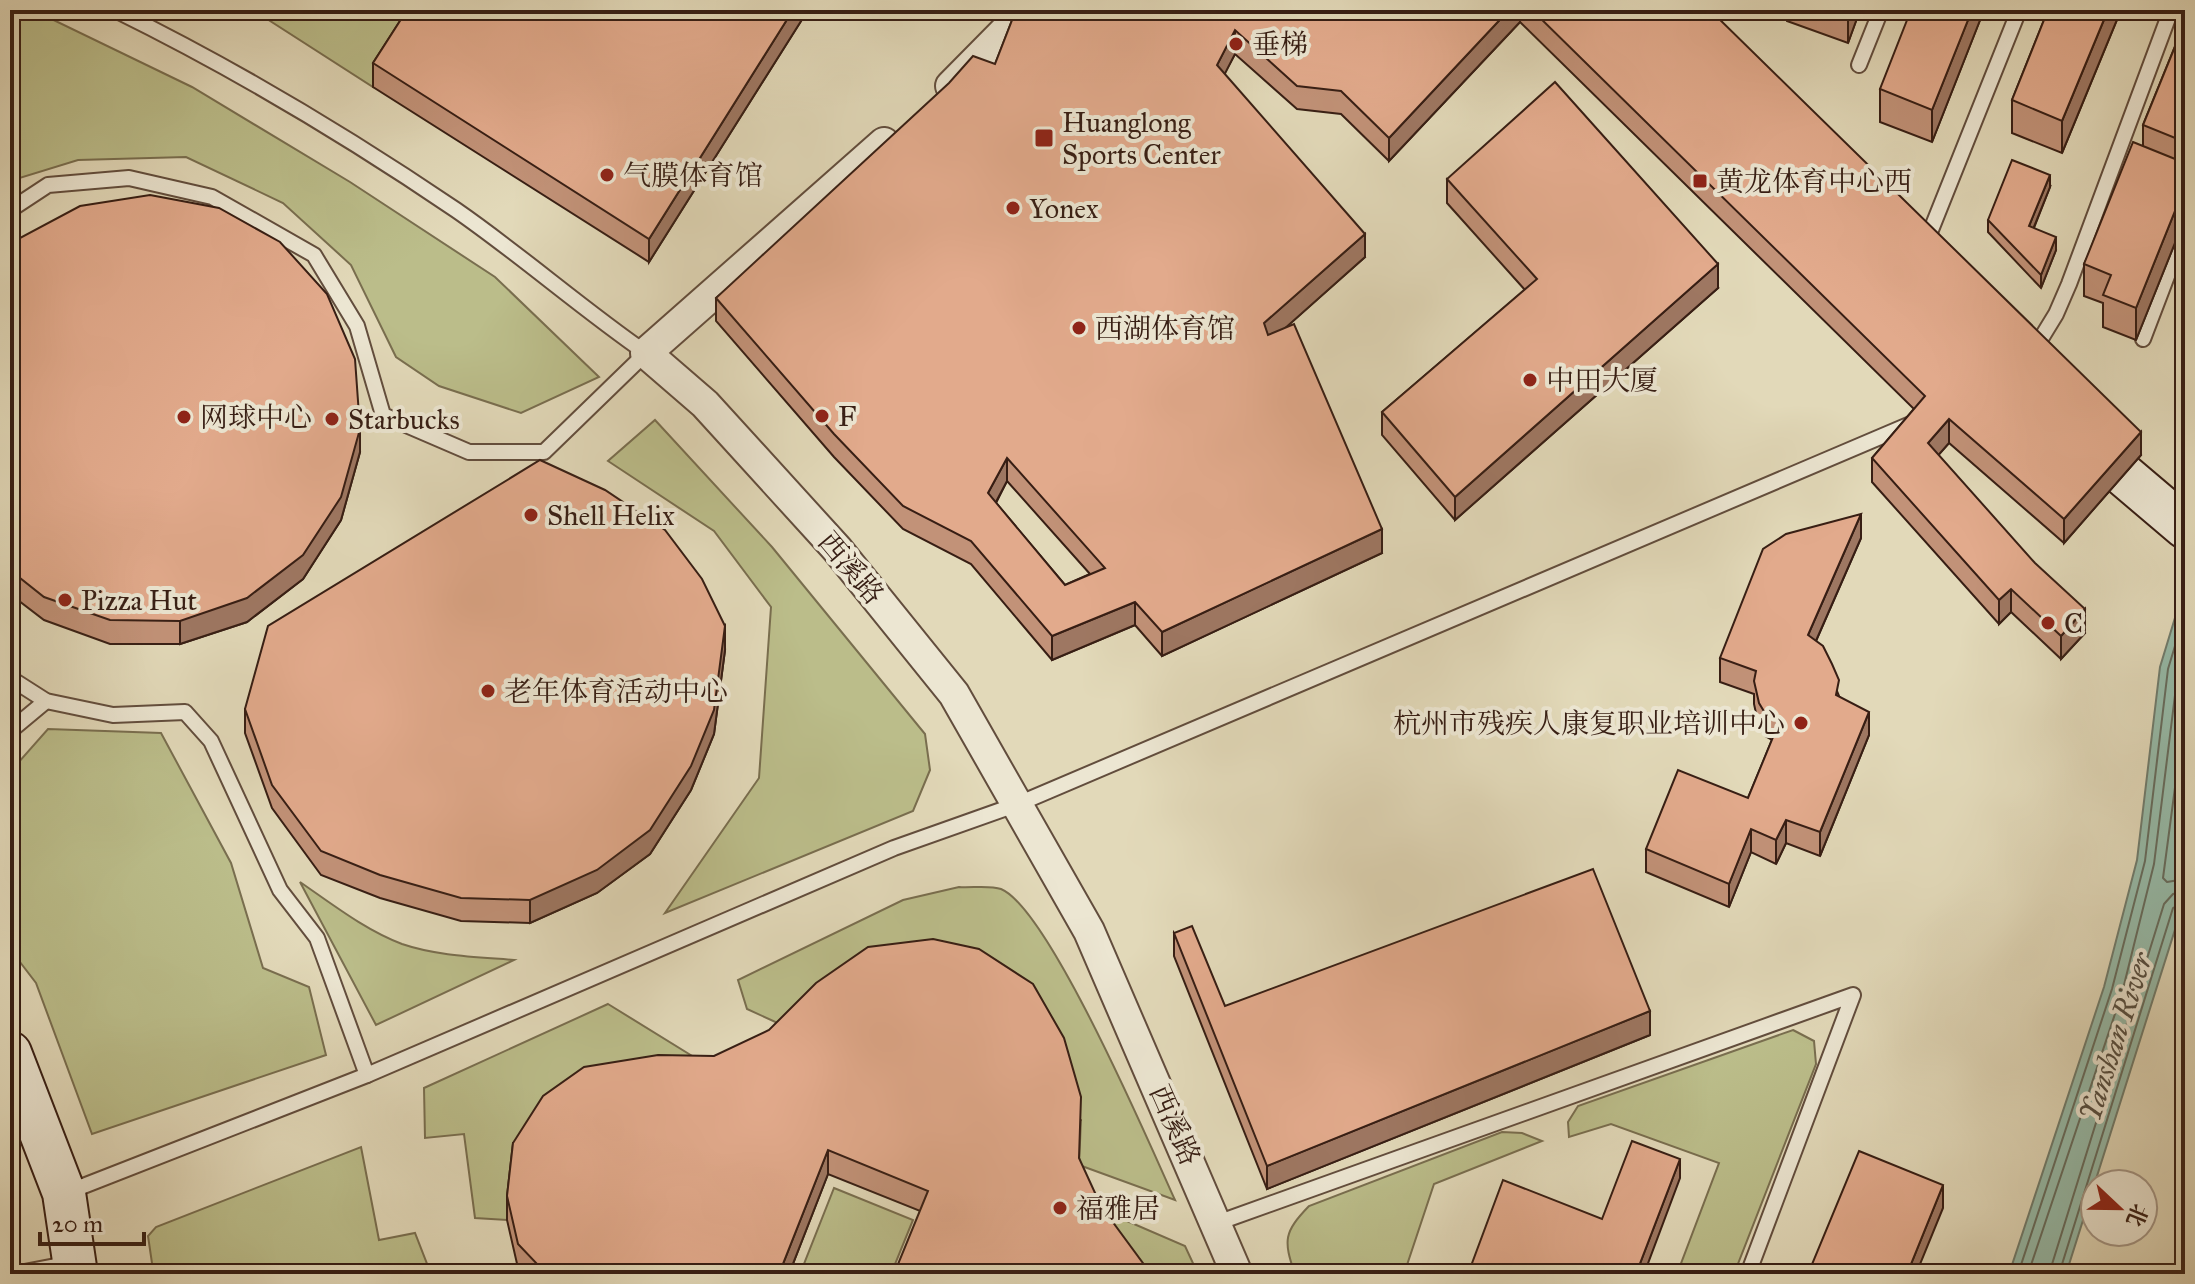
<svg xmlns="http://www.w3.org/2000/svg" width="2195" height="1284" font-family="'IM FELL Great Primer','Noto Serif SC',serif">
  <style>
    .green { fill: #bbbd8a; stroke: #796e4f; stroke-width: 2 }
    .water { fill: #96bba9; stroke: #707c6d; stroke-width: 2 }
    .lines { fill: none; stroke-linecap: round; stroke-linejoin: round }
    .shore { stroke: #666c5e; stroke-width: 2 }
    .lane-casing { stroke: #624d3d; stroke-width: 18 }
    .street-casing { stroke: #624d3d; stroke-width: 34 }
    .secondary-casing { stroke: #371e14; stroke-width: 46 }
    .lane { stroke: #ece6d2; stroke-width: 14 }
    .street { stroke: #ece6d2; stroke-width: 30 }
    .secondary { stroke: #ece6d2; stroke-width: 42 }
    .wall { fill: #c29278; stroke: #371e14; stroke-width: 2; fill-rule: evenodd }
    .shaded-wall { fill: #9e7762; stroke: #371e14; stroke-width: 2 }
    .building { fill: #e2aa8c; stroke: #371e14; stroke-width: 2; fill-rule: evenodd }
    .poi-dot { fill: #8f2418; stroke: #ece6d2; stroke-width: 3 }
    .labels { text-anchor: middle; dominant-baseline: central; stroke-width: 8; stroke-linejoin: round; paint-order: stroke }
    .poi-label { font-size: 28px; fill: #371e14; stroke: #ece6d2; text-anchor: start }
    .street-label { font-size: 28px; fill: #371e14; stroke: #ece6d2 }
    .water-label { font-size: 30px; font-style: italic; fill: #544d41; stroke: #ece6d2 }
  </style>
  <rect width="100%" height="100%" fill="#e2d9b9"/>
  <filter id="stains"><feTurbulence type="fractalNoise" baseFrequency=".0025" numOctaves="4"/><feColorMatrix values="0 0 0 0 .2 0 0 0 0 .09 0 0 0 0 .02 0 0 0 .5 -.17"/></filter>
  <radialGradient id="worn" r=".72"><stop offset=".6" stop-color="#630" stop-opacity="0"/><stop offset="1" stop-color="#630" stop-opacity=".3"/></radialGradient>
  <!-- green -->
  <g class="green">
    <path d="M10,10h23l159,77 158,95 145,95 104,100 -78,36 -82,-27 -43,-29 -45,-92 -68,-62 -97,-46 -108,3 -68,21z"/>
    <path d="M253,10h158l-38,77z"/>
    <path d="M655,420l117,127 153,187 5,36 -17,41 -248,102 94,-135 12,-171 -57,-76 -106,-70z"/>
    <path d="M48,729l113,4 70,130 32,105 46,19 17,68 -234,79 -56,-151 -26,-34v-177z"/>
    <path d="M300,882c32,22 65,48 102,62 35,12 76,13 112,16l-138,65z"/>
    <path d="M959,887c12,1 31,-2 42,2 48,20 148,254 174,311l-96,-35 2,-45 -288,-90 -46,-21 -9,-29 165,-80z"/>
    <path d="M608,1004l115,71 -210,91 -6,54 -32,-2 -11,-84 -39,4 -1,-50z"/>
    <path d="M1793,1030l21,11 2,23 -82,210h-57l42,-111 -108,-39 -42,13 -1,-15 10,-16z"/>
    <path d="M1502,1132l20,1 20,8 -108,43 -30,90h-109c-12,-34 -11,-42 14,-68z"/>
    <path d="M361,1147l18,93 36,-7 16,41h-216l-2,-7 -60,3 -5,-34 8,-9z"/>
    <path d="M834,1188l79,32 -22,54h-91z"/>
    <path d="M1090,1205l95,41 13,28h-64z"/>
  </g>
  <!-- water -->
  <path class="water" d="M2185,585v313l-119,376h-57l95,-287 33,-127 23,-193z"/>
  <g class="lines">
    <!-- shore -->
    <g class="shore">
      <path d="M2185,712l-22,166 4,4 18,-3"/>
      <path d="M2018,1274l94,-285 33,-128 23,-192 17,-56"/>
      <path d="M2028,1274l94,-281 32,-129 24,-193 7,-24"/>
      <path d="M2049,1274l115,-370 9,-10 12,-3"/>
      <path d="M2059,1274l114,-366 12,-7"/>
    </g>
    <defs>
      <g id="lane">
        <path d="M1859,65l22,-55"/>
        <path d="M10,210l38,-25 81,-7 83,19 102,58 43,71 26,89 86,37h75l102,-99c-65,-45 -125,-98 -190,-143 -109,-74 -223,-142 -341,-200"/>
        <path d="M1925,245l94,-235"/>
        <path d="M2143,339l42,-110"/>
        <path d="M2034,350l22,-36 13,-30 102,-274"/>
        <path d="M10,678l36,23 67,14 72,-3 26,29 69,149 37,48 50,137"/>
        <path d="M10,731l36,-30"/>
        <path d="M68,1192l299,-117 527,-227 124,-44 895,-381"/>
        <path d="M1217,1223l636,-228 -105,279"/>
        <path d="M14,1274l57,-11"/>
      </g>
      <g id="street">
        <path d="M951,86l75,-76"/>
        <path d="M884,143l-238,210 59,51 132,145 117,145 135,237 148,343"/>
      </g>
      <g id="secondary">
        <path d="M2079,437l106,90"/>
        <path d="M10,1053l54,140 12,81"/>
      </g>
    </defs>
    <!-- lane casing -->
    <use href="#lane" class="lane-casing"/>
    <!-- street casing -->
    <use href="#street" class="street-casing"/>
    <!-- secondary casing -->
    <use href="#secondary" class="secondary-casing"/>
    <!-- lane -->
    <use href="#lane" class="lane"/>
    <!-- street -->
    <use href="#street" class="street"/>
    <!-- secondary -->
    <use href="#secondary" class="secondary"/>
  </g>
  <!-- wall -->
  <g class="wall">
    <path d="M407,10h401l-159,252 -276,-175v-24z"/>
    <path d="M1016,10h694l431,445 -77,88 -115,-100 -11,12 147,178 -24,26 -50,-47 -12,12 -127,-142v-24l42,-49 -394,-387 -131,139 -48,-47 -44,-5 -62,-55 -11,20 141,183 -78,69 95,227 -220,103 -27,-31 -83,35 -81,-96 -68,-35 -69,-72 -118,-136v-23l279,-234zM1007,481l83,93 -25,11 -69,-82z"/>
    <path d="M1787,10h73l-12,33 -61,-22z"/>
    <path d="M1984,10l-52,132 -52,-20v-33z"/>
    <path d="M2048,10h73l-59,143 -50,-20v-33z"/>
    <path d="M2185,22v196l-49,122 -33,-13v-24l-19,-7v-32l59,-118v-21z"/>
    <path d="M1447,179l271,109 -263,232 -73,-85v-23l143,-122 -78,-87z"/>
    <path d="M2050,187l-16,41 22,22 -15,38 -53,-56v-12z"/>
    <path d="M10,247l350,205 -19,68 -38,59 -56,43 -67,22h-70l-66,-24 -34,-26z"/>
    <path d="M1861,538l-45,103 23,55 30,39 -49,121 -34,-13 -10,21 -25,-12 -22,55 -83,-35v-23l102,-51 24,-58 -7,-4 -6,-9 -5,-23v-10l-34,-12v-24z"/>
    <path d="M725,650l-11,84 -23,56 -41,64 -53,39 -67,30 -69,-2 -81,-23 -59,-23 -49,-67 -27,-75v-24z"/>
    <path d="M1174,933l51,73 425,29 -383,154 -93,-233z"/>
    <path d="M1081,1120l-161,91 -92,-37 -39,100h-265l-6,-6 -11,-48v-24l6,-53z"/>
  </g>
  <!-- shaded-wall -->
  <g class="shaded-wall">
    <path d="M793,10h15l-159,252v-23z"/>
    <path d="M1509,10h11v12l-131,139v-23z"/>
    <path d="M1848,10h12l-12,33z"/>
    <path d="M1972,10h12l-52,132v-32z"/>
    <path d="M2108,10h13l-59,143v-32z"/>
    <path d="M1235,30v24l-18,35v-24z"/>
    <path d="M2050,175v12l-21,52v-13z"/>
    <path d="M2185,186v32l-49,122v-32z"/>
    <path d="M1365,234v23l-101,90v-24z"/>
    <path d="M2056,237v13l-15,38v-13z"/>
    <path d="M1718,264v24l-263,232v-23z"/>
    <path d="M1949,419v24l-21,24v-24z"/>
    <path d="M360,429v23l-19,68 -38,59 -56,43 -67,22v-23z"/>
    <path d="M2141,432v23l-77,88v-24z"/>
    <path d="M1007,458v23l-19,36v-24z"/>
    <path d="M1861,514v24l-53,121v-24z"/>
    <path d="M1382,529v24l-220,103v-24z"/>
    <path d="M2011,589v23l-12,12v-24z"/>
    <path d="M1135,602v23l-83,35v-24z"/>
    <path d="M2085,609v24l-24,26v-23z"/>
    <path d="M725,626v24l-11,84 -23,56 -41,64 -53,39 -67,30v-23z"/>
    <path d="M1869,712v23l-49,121v-24z"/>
    <path d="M1786,820v23l-10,21v-24z"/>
    <path d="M1751,829v23l-22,55v-23z"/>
    <path d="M1650,1011v24l-383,154v-23z"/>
    <path d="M828,1150v24l-39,100h-10z"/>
    <path d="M1680,1159v19l-36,96h-8z"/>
    <path d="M1943,1185v23l-27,66h-9z"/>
  </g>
  <!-- building -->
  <g class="building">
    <path d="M407,10h386l-144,229 -276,-176z"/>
    <path d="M1016,10h493l-120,128 -48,-47 -44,-5 -62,-56 -18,35 148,169 -101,89 4,12 26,-11 88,205 -220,103 -27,-30 -83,34 -81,-95 -68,-35 -69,-72 -118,-136 233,-215 24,-27 22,8zM1007,458l98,110 -40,17 -77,-92z"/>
    <path d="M1532,10h178l431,422 -77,87 -115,-100 -21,24 107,120 50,46 -24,27 -50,-47 -12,11 -127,-142 53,-62z"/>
    <path d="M1911,10h61l-40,100 -52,-21z"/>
    <path d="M2048,10h60l-46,111 -50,-21z"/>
    <path d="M2185,22v120l-42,-17z"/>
    <path d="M1555,82l163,182 -263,233 -73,-85 155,-133 -90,-100z"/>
    <path d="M2133,142l52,21v23l-49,122 -33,-13 8,-20 -27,-11z"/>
    <path d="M2012,160l38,15 -21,51 27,11 -15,38 -53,-55z"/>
    <path d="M150,195l69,13 61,34 47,52 28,65 5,70 -19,68 -38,58 -56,43 -67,23 -70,-1 -66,-23 -34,-27v-323l8,-8 62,-33z"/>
    <path d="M540,460l65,30 60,40 37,49 23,47 -11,84 -23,56 -41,64 -53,40 -67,30 -69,-2 -81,-23 -59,-24 -49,-66 -27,-76 23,-83z"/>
    <path d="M1861,514l-53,121 15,11 9,18 7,16 -3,15 33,17 -49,120 -34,-12 -10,20 -25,-11 -22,55 -83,-35 32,-79 70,28 32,-78 -15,-7 -6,-10 -5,-22 2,-10 -36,-13 43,-109 23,-15z"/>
    <path d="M1593,869l57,142 -383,155 -93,-233 18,-7 33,80z"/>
    <path d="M933,939l46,10 54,35 31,54 17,59 -2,61 22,48 50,68h-257l34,-83 -100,-41 -49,124h-217l-25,-10 -19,-20 -11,-48 6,-53 30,-47 41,-29 74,-12 56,1 55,-26 47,-47 52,-36z"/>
    <path d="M1632,1141l48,18 -44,115h-168l35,-94 99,39z"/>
    <path d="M1859,1151l84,34 -36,89h-99z"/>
  </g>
  <!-- markers -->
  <g class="poi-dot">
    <circle cx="1236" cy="44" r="8"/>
    <rect x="1034" y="128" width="20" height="20" rx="4"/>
    <circle cx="607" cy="175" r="8"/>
    <rect x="1692" y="173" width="16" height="16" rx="4"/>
    <circle cx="1013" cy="208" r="8"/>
    <circle cx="1079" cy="328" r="8"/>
    <circle cx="1530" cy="380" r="8"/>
    <circle cx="822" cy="416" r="8"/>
    <circle cx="184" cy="417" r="8"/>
    <circle cx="332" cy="419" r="8"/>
    <circle cx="531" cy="515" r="8"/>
    <circle cx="65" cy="600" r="8"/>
    <circle cx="2048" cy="623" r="8"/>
    <circle cx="488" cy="691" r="8"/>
    <circle cx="1801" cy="723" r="8"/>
    <circle cx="1060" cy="1208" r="8"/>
  </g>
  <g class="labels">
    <!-- poi labels -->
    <g class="poi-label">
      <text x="1252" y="44">垂梯</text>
      <text x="1062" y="122">Huanglong<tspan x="1062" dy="32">Sports Center</tspan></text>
      <text x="623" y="175">气膜体育馆</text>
      <text x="1716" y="181">黄龙体育中心西</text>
      <text x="1029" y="208">Yonex</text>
      <text x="1095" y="328">西湖体育馆</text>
      <text x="1546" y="380">中田大厦</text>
      <text x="838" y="416">F</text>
      <text x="200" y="417">网球中心</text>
      <text x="348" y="419">Starbucks</text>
      <text x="547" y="515">Shell Helix</text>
      <text x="81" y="600">Pizza Hut</text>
      <text x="2064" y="623">C</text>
      <text x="504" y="691">老年体育活动中心</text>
      <text x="1785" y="723" text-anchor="end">杭州市残疾人康复职业培训中心</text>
      <text x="1076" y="1208">福雅居</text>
    </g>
    <!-- street labels -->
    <g class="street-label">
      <text transform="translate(851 568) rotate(50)">西溪路</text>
      <text transform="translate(1175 1125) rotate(66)">西溪路</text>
    </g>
    <!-- water labels -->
    <g class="water-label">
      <text transform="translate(2116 1037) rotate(-72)">Yanshan River</text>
    </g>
  </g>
  <!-- margin -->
  <rect width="2195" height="1284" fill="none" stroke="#e2d9b9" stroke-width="40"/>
  <rect x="12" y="12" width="2171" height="1260" fill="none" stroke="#371e14" stroke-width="4"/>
  <rect x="20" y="20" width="2155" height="1244" fill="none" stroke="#371e14" stroke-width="2"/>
  <!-- north arrow -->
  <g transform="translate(2119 1208) rotate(112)"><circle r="38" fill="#ece6d2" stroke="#a49686" stroke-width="2"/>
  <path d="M0-6L14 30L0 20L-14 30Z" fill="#8f2418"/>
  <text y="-12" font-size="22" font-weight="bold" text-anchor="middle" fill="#371e14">北</text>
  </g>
  <!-- scale -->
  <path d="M40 1232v12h104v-12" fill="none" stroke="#371e14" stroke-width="4"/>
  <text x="52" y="1232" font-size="24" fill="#371e14" stroke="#ece6d2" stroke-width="6" paint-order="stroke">20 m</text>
  <rect width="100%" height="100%" filter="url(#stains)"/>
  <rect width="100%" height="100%" fill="url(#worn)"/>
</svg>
